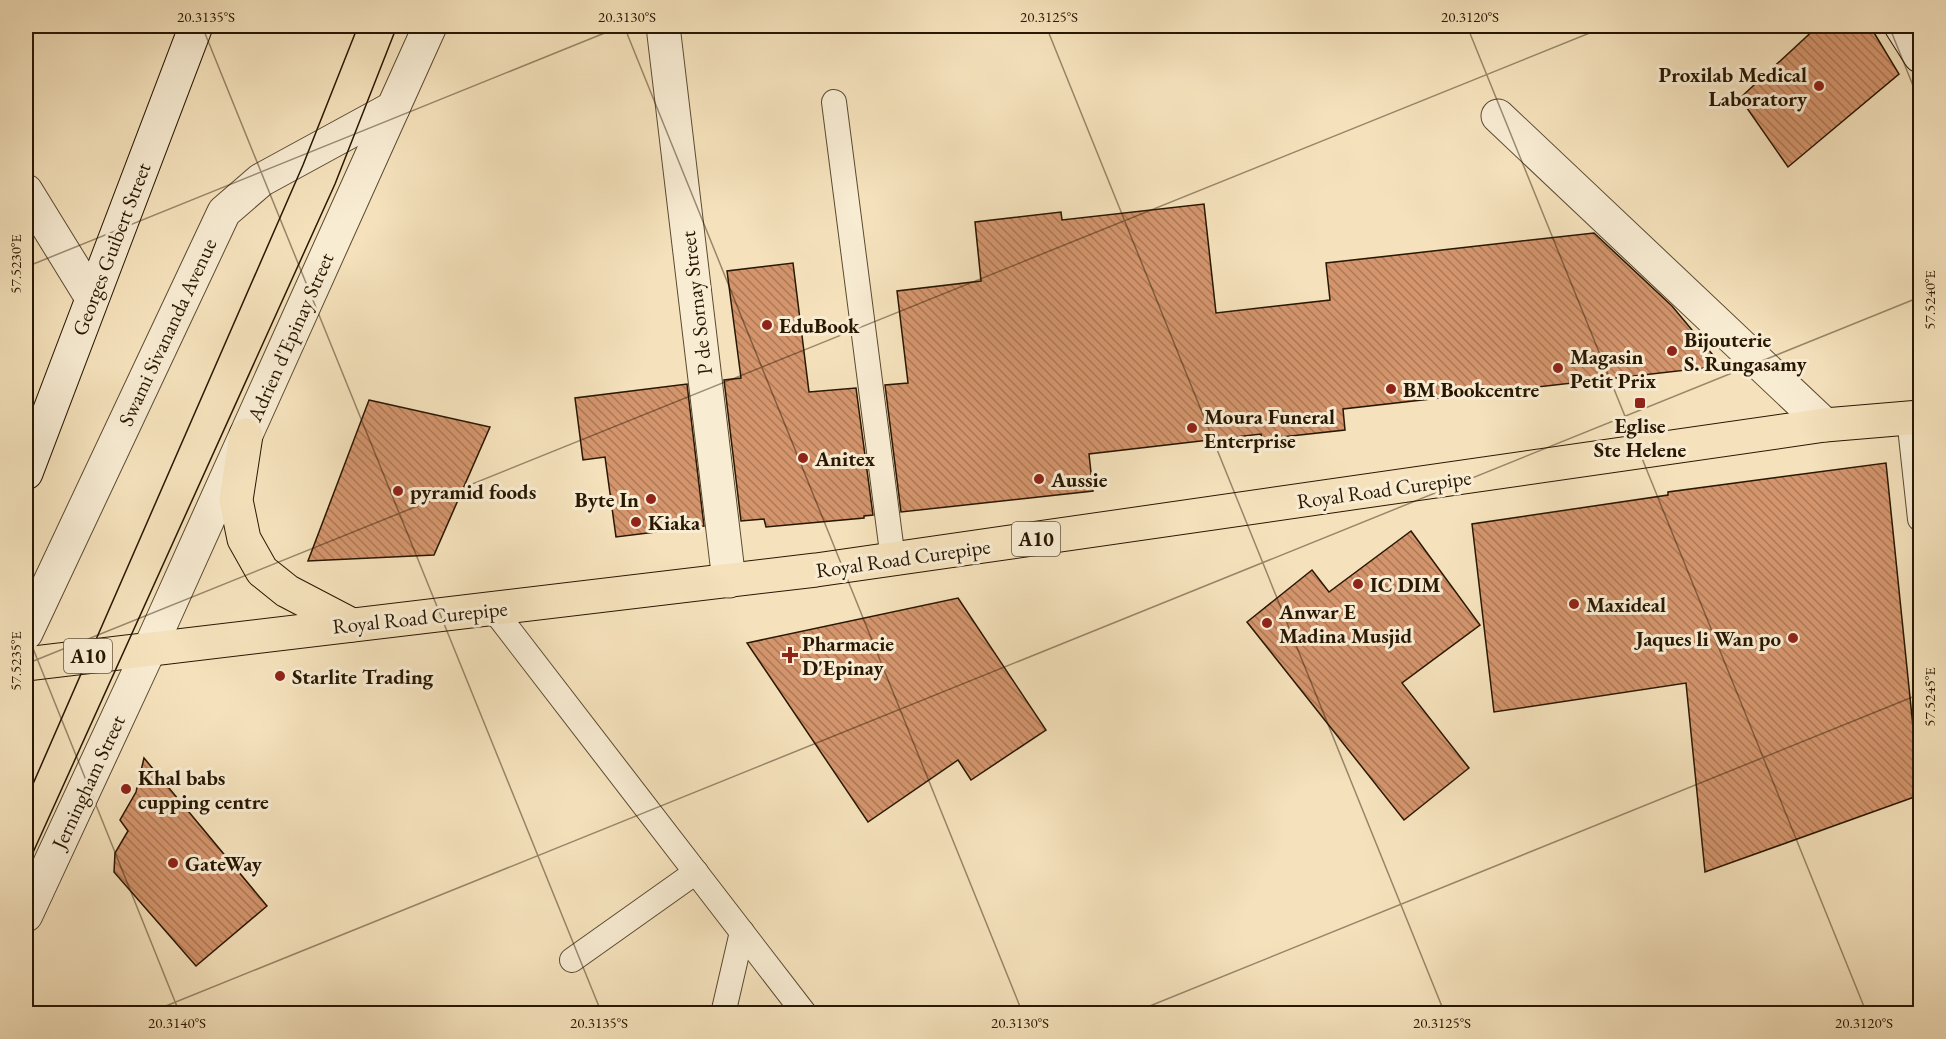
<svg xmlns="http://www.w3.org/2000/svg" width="1946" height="1039" font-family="'EB Garamond',serif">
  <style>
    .building { fill: url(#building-back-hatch); stroke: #281702; stroke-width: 1.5 }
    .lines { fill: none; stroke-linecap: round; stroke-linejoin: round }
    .service-casing { stroke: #5b4a30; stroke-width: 26 }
    .minor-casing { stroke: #5b4a30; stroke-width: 35 }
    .tertiary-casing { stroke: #5b4a30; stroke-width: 35 }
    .secondary-casing { stroke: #281702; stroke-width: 35 }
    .primary-casing { stroke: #281702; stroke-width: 35 }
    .service { stroke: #f8ecd3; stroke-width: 24 }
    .minor { stroke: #f8ecd3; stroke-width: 33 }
    .tertiary { stroke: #f8ecd3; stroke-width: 33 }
    .secondary { stroke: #f8ecd3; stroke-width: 33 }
    .primary { stroke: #f5e2bc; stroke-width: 33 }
    .tram { stroke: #281702; stroke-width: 1.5 }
    .ticks { fill: none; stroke: #281702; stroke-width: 1.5; stroke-opacity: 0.45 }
    .poi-dot { fill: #8f2418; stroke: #f8ecd3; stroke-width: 2 }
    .labels { text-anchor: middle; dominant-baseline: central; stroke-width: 6; stroke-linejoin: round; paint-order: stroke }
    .shield { fill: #f8ecd3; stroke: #665741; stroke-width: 1.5 }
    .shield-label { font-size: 20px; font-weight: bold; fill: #281702 }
    .poi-label { font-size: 21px; font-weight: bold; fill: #281702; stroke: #f8ecd3; text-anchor: start }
    .street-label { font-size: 21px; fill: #281702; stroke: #f8ecd3 }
    .neatline { fill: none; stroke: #281702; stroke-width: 2 }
    .ticks-label { font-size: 15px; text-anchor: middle; fill: #281702 }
  </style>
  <defs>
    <pattern id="building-back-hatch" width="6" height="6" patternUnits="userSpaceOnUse" patternTransform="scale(1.5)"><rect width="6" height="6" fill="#d4956d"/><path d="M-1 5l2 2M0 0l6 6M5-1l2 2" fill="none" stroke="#ac7957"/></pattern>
  </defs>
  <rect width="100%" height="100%" fill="#f5e2bc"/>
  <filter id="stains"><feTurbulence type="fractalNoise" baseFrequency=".00333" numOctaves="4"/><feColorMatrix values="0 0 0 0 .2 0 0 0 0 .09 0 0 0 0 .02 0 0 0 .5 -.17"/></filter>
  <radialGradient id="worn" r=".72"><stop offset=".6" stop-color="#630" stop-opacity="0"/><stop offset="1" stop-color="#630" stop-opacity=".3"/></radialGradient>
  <!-- building -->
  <g class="building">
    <path d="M1818,26h52l29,48 -111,93 -48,-69z"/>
    <path d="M1204,204l12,109 114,-13 -4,-37 268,-30 78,73 50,60 -379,43 2,21 -83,9 -1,-5 -172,20 4,37 -192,21 -16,-127 23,-2 -11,-92 84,-10 -6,-59 86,-10 1,8z"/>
    <path d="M793,263l16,129 47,-4 17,127 -9,1v2l-98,9 -2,-8 -23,2 -17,-141 17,-2 -14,-107z"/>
    <path d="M687,384l17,142 -88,11 -11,-80 -22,3 -8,-62z"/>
    <path d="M369,400l121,27 -56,128 -126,6z"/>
    <path d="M1886,463l34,332 -215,77 -19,-189 -192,29 -22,-188 196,-29v-3z"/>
    <path d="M1411,531l69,94 -78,58 67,85 -65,52 -157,-198 65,-52 17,22z"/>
    <path d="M958,598l88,132 -75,50 -13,-20 -90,62 -121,-179z"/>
    <path d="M144,758l123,148 -71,60 -82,-94 1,-19 13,-22 -8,-11 16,-28z"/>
  </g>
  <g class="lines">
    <defs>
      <g id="service">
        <path d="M834,102l59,458"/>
        <path d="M1909,418l11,101"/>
        <path d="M493,609l312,405"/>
        <path d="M572,960l124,-88"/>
        <path d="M723,1014l19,-82"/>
      </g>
      <g id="minor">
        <path d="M663,26l66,555"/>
        <path d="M1498,116l327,309"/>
        <path d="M26,191l66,107"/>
      </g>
      <g id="tertiary">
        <path d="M26,633l198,-421 37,-32 132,-72"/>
        <path d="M26,915l124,-267 280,-622"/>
      </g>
      <g id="secondary">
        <path d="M1901,26l19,30"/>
        <path d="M26,473l170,-447"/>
      </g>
      <g id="primary">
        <path d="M246,435l-10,65 8,39 18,32 25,20 65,34"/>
        <path d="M26,664l790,-94 1009,-145 95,-8"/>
      </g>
    </defs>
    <!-- service casing -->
    <use href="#service" class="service-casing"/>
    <!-- minor casing -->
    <use href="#minor" class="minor-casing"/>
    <!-- tertiary casing -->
    <use href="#tertiary" class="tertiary-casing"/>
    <!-- secondary casing -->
    <use href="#secondary" class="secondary-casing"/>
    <!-- primary casing -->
    <use href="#primary" class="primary-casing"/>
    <!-- service -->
    <use href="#service" class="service"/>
    <!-- minor -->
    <use href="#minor" class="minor"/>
    <!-- tertiary -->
    <use href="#tertiary" class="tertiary"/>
    <!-- secondary -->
    <use href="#secondary" class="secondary"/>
    <!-- primary -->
    <use href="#primary" class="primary"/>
    <!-- tram -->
    <g class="tram">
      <path d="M26,800l277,-635 55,-139"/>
      <path d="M26,868l309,-684 62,-158"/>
    </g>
  </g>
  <!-- ticks -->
  <path class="ticks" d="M202,26l400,988M624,26l399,988M1046,26l399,988M1467,26l400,988M1889,26l31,77M26,267l596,-241M26,631l154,383M26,664l1581,-638M146,1014l1774,-717M1130,1014l790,-320"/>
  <!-- markers -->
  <g class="poi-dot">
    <circle cx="1819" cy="86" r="6"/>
    <circle cx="767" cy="325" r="6"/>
    <circle cx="1672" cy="351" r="6"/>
    <circle cx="1558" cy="368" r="6"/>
    <circle cx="1391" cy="389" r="6"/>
    <rect x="1634" y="397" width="12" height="12" rx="3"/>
    <circle cx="1192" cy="428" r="6"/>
    <circle cx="803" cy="458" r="6"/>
    <circle cx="1039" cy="479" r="6"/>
    <circle cx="398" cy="491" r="6"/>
    <circle cx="651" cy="499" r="6"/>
    <circle cx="636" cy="522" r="6"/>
    <circle cx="1358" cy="584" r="6"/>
    <circle cx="1574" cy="604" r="6"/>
    <circle cx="1267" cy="623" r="6"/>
    <circle cx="1793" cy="638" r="6"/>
    <path d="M787 646h6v6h6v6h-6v6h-6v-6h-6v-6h6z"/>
    <circle cx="280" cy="676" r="6"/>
    <circle cx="126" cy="789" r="6"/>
    <circle cx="173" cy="863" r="6"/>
  </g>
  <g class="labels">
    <!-- shield labels -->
    <g class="shield">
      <rect x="1012" y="522" width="48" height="34" rx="4.5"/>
      <rect x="64" y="639" width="48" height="34" rx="4.5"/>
    </g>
    <g class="shield-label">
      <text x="1036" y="539">A10</text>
      <text x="88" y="656">A10</text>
    </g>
    <!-- poi labels -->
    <g class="poi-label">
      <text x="1807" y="74" text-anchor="end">Proxilab Medical<tspan x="1807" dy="24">Laboratory</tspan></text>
      <text x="779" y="325">EduBook</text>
      <text x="1684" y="339">Bijouterie<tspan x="1684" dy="24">S. Rungasamy</tspan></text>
      <text x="1570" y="356">Magasin<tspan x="1570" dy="24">Petit Prix</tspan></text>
      <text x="1403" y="389">BM Bookcentre</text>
      <text x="1204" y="416">Moura Funeral<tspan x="1204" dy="24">Enterprise</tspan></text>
      <text x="1640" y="425" text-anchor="middle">Eglise<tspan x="1640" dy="24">Ste Helene</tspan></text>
      <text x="815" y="458">Anitex</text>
      <text x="1051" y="479">Aussie</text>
      <text x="410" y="491">pyramid foods</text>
      <text x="639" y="499" text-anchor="end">Byte In</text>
      <text x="648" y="522">Kiaka</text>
      <text x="1370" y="584">IC DIM</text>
      <text x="1586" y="604">Maxideal</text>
      <text x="1279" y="611">Anwar E<tspan x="1279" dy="24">Madina Musjid</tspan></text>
      <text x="1781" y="638" text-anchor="end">Jaques li Wan po</text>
      <text x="802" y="643">Pharmacie<tspan x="802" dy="24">D'Epinay</tspan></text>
      <text x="292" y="676">Starlite Trading</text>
      <text x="138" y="777">Khal babs<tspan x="138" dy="24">cupping centre</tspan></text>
      <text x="185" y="863">GateWay</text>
    </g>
    <!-- street labels -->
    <g class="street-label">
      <text transform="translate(111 249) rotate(-69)">Georges Guibert Street</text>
      <text transform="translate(696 303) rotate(-97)">P de Sornay Street</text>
      <text transform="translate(167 332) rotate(-65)">Swami Sivananda Avenue</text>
      <text transform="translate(290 337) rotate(-66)">Adrien d'Epinay Street</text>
      <text transform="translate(1384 489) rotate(-8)">Royal Road Curepipe</text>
      <text transform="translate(903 558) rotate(-8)">Royal Road Curepipe</text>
      <text transform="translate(420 617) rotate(-6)">Royal Road Curepipe</text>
      <text transform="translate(88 782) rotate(-65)">Jerningham Street</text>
    </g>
  </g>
  <!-- margin -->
  <rect width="1946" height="1039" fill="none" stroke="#f5e2bc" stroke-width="66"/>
  <rect x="33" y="33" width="1880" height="973" class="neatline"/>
  <g class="ticks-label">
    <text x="206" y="22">20.3135°S</text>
    <text x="627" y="22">20.3130°S</text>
    <text x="1049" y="22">20.3125°S</text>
    <text x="1470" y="22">20.3120°S</text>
    <text transform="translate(16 264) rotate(-90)" y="5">57.5230°E</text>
    <text transform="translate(1930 300) rotate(-90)" y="5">57.5240°E</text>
    <text transform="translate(16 661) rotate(-90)" y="5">57.5235°E</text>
    <text transform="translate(1930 697) rotate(-90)" y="5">57.5245°E</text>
    <text x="177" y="1028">20.3140°S</text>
    <text x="599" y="1028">20.3135°S</text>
    <text x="1020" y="1028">20.3130°S</text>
    <text x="1442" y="1028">20.3125°S</text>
    <text x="1864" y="1028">20.3120°S</text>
  </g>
  <rect width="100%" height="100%" filter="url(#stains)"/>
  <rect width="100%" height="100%" fill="url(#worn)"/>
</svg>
